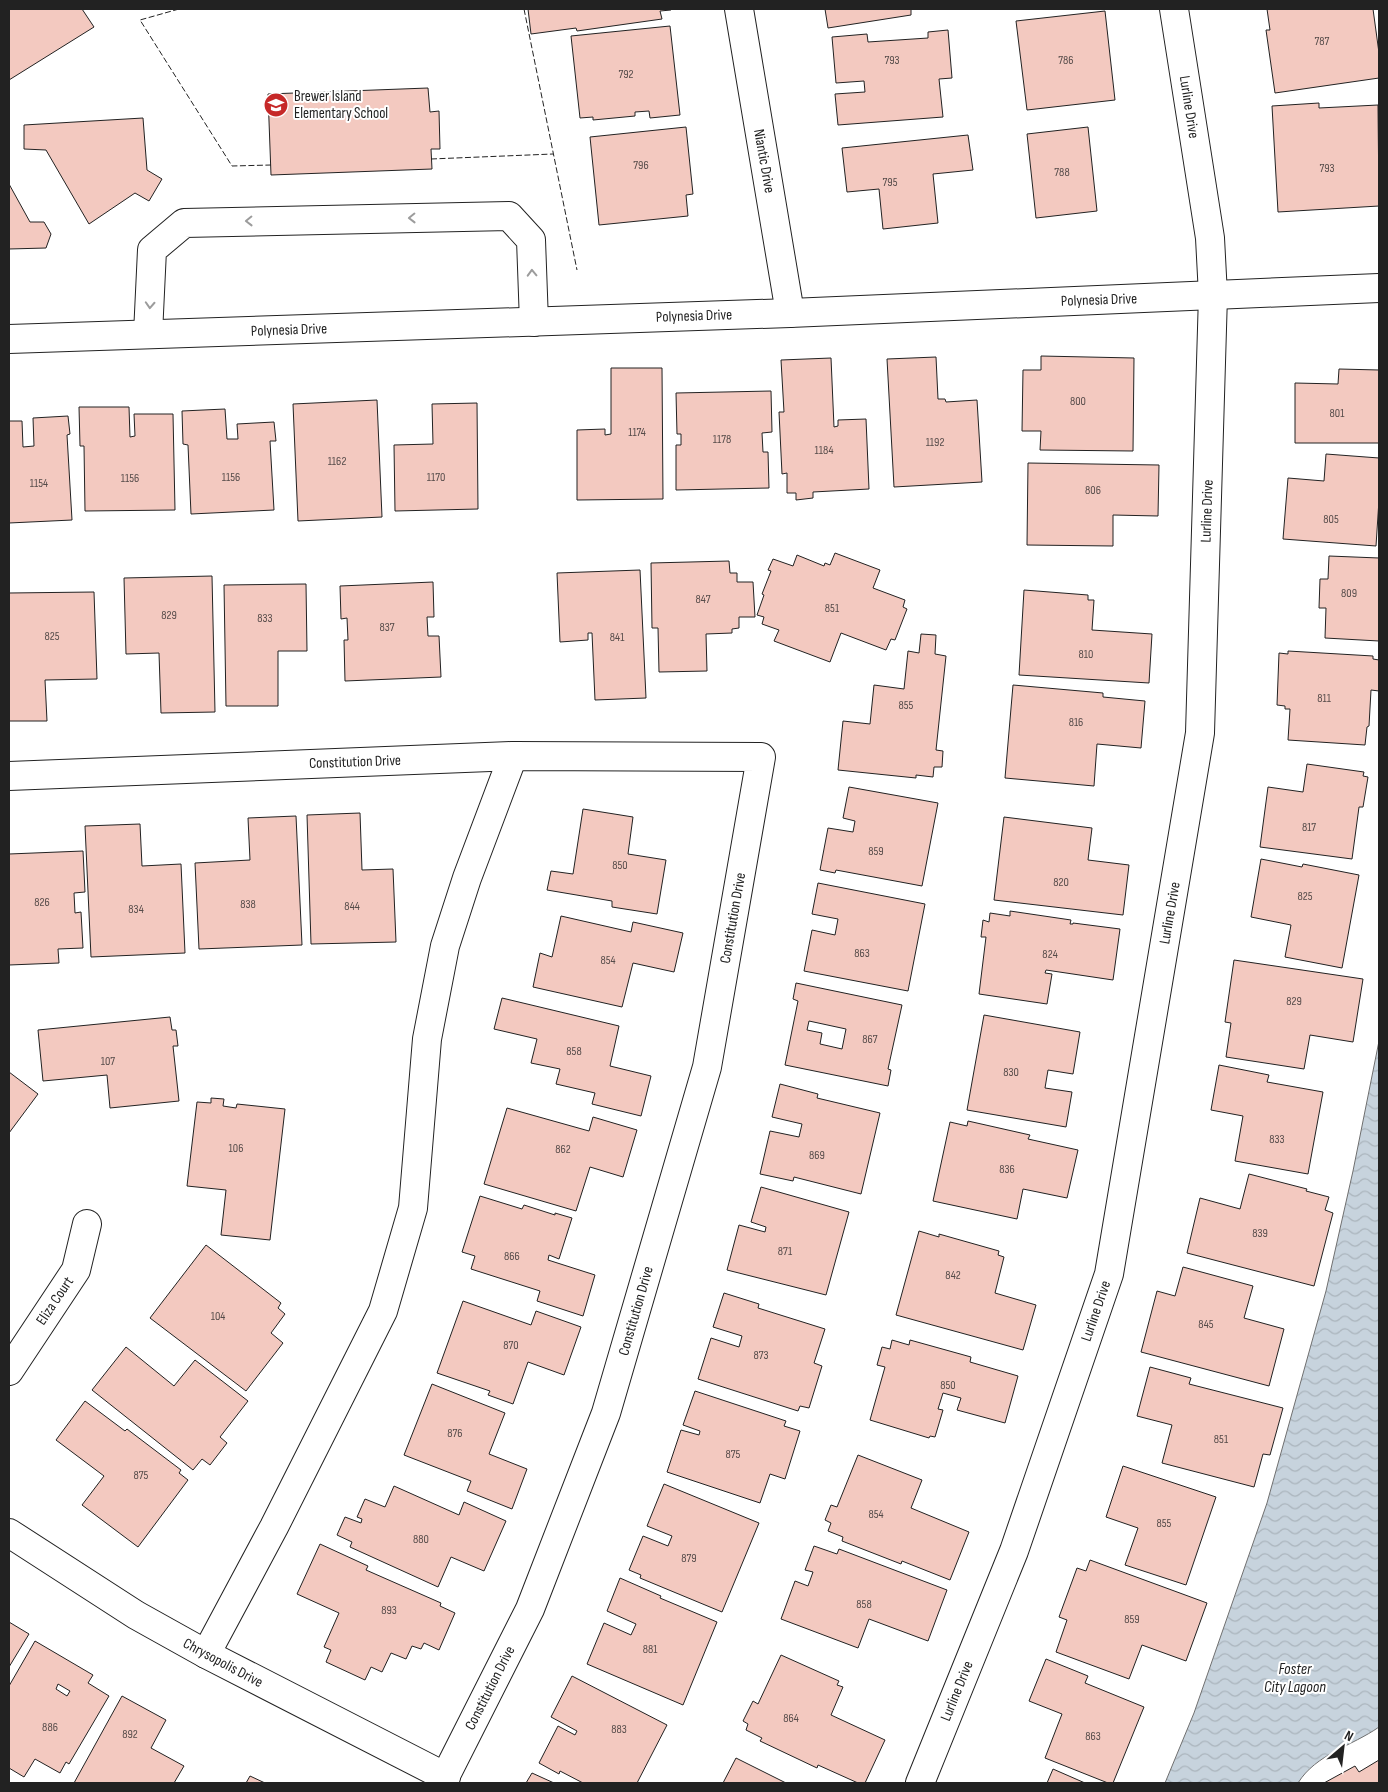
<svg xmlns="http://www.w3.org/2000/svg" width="1388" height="1792" font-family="'Sofia Sans Condensed',sans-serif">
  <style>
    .water { fill: url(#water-waves); stroke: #6f6f6f }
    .building { fill: #f3c9c0; stroke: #222; fill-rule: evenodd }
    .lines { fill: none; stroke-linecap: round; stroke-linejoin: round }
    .minor-casing { stroke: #222; stroke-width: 30 }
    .minor { stroke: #fff; stroke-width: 28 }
    .fence { stroke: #222; stroke-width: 1; stroke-dasharray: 6 2.5; stroke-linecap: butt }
    .oneway { stroke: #9c9c9c }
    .labels { text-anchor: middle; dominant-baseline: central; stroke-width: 4; stroke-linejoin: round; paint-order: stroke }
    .number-label { font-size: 12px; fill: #564c4a }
    .poi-label { font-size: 15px; fill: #222; stroke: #fff; text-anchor: start }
    .street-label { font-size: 15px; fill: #222; stroke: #fff }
    .water-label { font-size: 16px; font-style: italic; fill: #222; stroke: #fff }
  </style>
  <defs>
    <pattern id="water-waves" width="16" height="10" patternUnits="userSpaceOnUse" patternTransform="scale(1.25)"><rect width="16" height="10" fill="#c7d3dd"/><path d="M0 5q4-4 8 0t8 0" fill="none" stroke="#abb5bd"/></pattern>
  </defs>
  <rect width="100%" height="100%" fill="#fff"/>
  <!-- water -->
  <path class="water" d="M1379,1041v686c-27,19 -63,27 -81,56h-133l29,-70 73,-210 59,-212 27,-120z"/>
  <!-- building -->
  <g class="building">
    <path d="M9,9h73l12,18 -85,53z"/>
    <path d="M528,9h142l1,1 -11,1 2,8 -85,12 -1,-3 -45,6z"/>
    <path d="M825,9h86v6l-83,13z"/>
    <path d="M1267,9h106l6,44v25l-104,15 -9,-63h4z"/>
    <path d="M1105,11l10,89 -88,10 -11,-89z"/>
    <path d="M670,26l10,89 -30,3 -1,-7 -14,1v4l-42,4v-3l-13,1 -9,-82z"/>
    <path d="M948,30l4,48 -13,1 4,38 -105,8 -3,-31 30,-2 -1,-11 -28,2 -4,-46 35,-3 1,8 60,-4v-6z"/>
    <path d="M428,88l2,24 9,-1 1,38h-9l1,20 -161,6 -3,-81z"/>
    <path d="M1319,103v5l59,-3 1,101 -101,6 -6,-106z"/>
    <path d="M143,118l4,52 15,9 -13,22 -14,-8 -46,31 -43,-74 -22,-1v-24z"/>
    <path d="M686,127l7,67 -7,1 2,21 -89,9 -9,-88z"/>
    <path d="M1088,127l9,84 -61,7 -9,-84z"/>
    <path d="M968,135l5,35 -40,4 5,49 -55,6 -4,-40 -32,3 -5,-44z"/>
    <path d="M9,184l21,38h14l7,12 -5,14 -37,1z"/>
    <path d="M1041,356l93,2 -1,93 -93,-1 1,-19h-19l1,-61h18z"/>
    <path d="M936,357l2,42h7l1,3 31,-2 5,82 -88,5 -7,-128z"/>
    <path d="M831,358l3,69 4,-1v-6l28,-1 3,70 -56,3v6l-17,2v-7h-9v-20l-5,1 -3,-62h5l-3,-52z"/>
    <path d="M611,368h51l1,131 -86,1v-70l28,-1v6l6,-1z"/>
    <path d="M1339,369l40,1v73h-84v-60l43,1z"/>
    <path d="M771,391l1,41 -10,1 1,19h5l1,36 -93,2v-45h5v-11h-4l-1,-41z"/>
    <path d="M377,400l5,117 -84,4 -5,-117z"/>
    <path d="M477,403l1,106 -83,2 -1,-66 39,-1 -1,-40z"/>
    <path d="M79,407h50l1,30 5,-1 -1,-22h39l2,96 -90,1 -1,-65h-4z"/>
    <path d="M225,409l2,30h11l-1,-15 37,-2 2,19h-6l4,69 -83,4 -3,-69 -5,-1 -1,-33z"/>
    <path d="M68,416l2,18 -3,1 5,85 -63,3v-102h13l1,26 11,-1 -1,-28z"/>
    <path d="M1326,454l53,4v42l-3,46 -93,-7 5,-61 36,3z"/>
    <path d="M1028,463l131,2 -1,51 -45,-1v31l-86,-1z"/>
    <path d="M835,553l45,17 -7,18 32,12 -2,7 4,2 -12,31 -4,-1 -5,11 -45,-17 -11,29 -56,-21 5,-11 -17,-6 2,-7 -7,-2 7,-20 -2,-1 9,-23 -3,-1 5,-11 20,7 4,-11 27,11 1,-3 5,2z"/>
    <path d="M1329,556l50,2v83l-54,-3 1,-30h-7l1,-29h8z"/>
    <path d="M729,561l1,12h7v9h16l2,35h-16v11l-7,1v4l-26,1 1,37 -48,1 -1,-44h-6l-1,-65z"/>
    <path d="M640,570l6,128 -51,2 -3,-67h-4v7l-28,2 -3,-69z"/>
    <path d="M212,576l3,136 -54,1 -2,-60 -33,1 -2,-76z"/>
    <path d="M433,582l1,35h-7l1,19h11l2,41 -96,4 -1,-41h4l-1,-22 -6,1 -1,-33z"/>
    <path d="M306,584l1,67h-29v55h-52l-2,-121z"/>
    <path d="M1024,590l64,5v5h6l-2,30 60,4 -3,49 -130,-8z"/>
    <path d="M94,592l3,87 -52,1 2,41h-38v-128z"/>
    <path d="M921,634l15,1 -1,19 11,2 -10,94 7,1 -1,16h-8l-1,10 -17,-2v3l-78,-8 5,-49 27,3 4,-39 30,4 4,-38 11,2z"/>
    <path d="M1288,651l85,5v3l6,1v31l-8,-1 -2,36 -2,1 -2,18 -77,-5 2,-31h-5v-3l-8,-1 2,-52 9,1z"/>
    <path d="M1013,685l90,8v4l42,4 -4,47 -44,-4 -3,42 -89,-8z"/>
    <path d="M1307,764l57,8 -1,4 5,1 -5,30h-4l-7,52 -92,-12 8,-60 35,5z"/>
    <path d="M849,787l89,16 -16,83 -86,-16 -1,3 -15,-3 8,-42 25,4 2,-11 -12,-3z"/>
    <path d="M583,809l50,8 -5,37 38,6 -9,54 -45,-7v-6l-65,-11 4,-19 22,3z"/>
    <path d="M360,813l2,57 31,-1 3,73 -85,2 -4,-129z"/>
    <path d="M296,816l6,129 -103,4 -4,-86 55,-3 -2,-42z"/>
    <path d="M1004,817l88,11 -4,32 41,5 -6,50 -129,-15z"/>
    <path d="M140,824l2,42 39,-2 4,89 -94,4 -6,-131z"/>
    <path d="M83,851l2,41 -11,1 1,20 6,-1 2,36 -25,1 1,14 -50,2v-111z"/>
    <path d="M1261,859l41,8 1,-3 56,11 -17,93 -57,-11 6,-32 -40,-8z"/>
    <path d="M818,883l107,21 -17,87 -104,-20 8,-41 23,5 3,-16 -26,-5z"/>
    <path d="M1010,911l61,9 -1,4h3v-1l47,6 -7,51 -67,-10 -1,3 7,1 -5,30 -68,-10 7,-57h-5l2,-17 6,2 1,-9 20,3z"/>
    <path d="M561,916l70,16 2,-10 50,11 -9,39 -41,-9 -11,44 -89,-20 7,-34 12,4z"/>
    <path d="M1234,960l129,19 -10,63 -43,-7 -6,34 -78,-12 5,-34 -6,-1z"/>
    <path d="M796,983l106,22 -14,64 3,1 -3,16 -103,-21 13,-64 -5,-2zM809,1021l37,8 -4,20 -22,-5 2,-11 -15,-3z"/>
    <path d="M502,998l117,28 -9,40 41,10 -10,40 -49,-12 3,-11 -39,-9 4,-15 -29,-6 6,-24 -43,-10z"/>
    <path d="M984,1015l96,17 -7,42 -25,-4 -3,18 27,4 -6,35 -99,-17z"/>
    <path d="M170,1017l2,13h4l2,16h-5l6,55 -69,7 -3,-33 -64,6 -5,-51z"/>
    <path d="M1219,1065l50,10 -2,7 56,10 -15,82 -73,-13 8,-45 -32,-6z"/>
    <path d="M9,1072l29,22 -29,39z"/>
    <path d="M780,1084l38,10 -1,4 63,15 -19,81 -67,-17 -1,4 -33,-7 10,-43 29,6 3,-13 -30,-7z"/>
    <path d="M211,1098l13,1 -1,7 13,2 1,-4 48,5 -15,131 -49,-5 5,-45 -39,-4 10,-84 14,1z"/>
    <path d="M507,1108l82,23 4,-14 44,13 -14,47 -33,-10 -14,44 -92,-27z"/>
    <path d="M968,1121l62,14 -2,4 50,11 -11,48 -44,-9 -6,30 -84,-18 17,-79 17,4z"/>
    <path d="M1249,1174l58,15 -1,2 23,6 -4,13 8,3 -19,73 -127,-33 13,-55 40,11z"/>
    <path d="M761,1187l88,25 -23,83 -99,-25 12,-45 26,7 1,-5 -15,-5z"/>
    <path d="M480,1196l42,13 2,-4 31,10v-2l17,5 -13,41 -10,-4 -1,5 47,15 -12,41 -46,-15 3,-10 -69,-22 4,-13 -13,-4z"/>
    <path d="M919,1231l20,6v-3l60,17 -1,4 6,2 -9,36 41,12 -13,45 -127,-35z"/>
    <path d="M206,1245l75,58 -3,5 7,6 -14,19 12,10 -37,48 -96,-73z"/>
    <path d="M1183,1267l70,19 -9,32 40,11 -15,57 -128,-34 16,-61 18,5z"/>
    <path d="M724,1293l35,11 -1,4 67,21 -11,34 8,3 -13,42 -9,-2 -2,5 -100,-32 13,-41 28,9 3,-11 -29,-9z"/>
    <path d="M463,1301l68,24 5,-14 45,16 -17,48 -36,-13 -15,42 -25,-9 2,-4 -53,-18z"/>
    <path d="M892,1340l17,5 1,-5 61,17 -1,5 48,14 -13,47 -48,-13 4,-12 -18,-5 -5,16 5,1 -8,27 -5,-1 -1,2 -59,-18 15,-53 -8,-2 5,-18 8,2z"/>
    <path d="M126,1347l48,39 21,-26 53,41 -28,36 7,6 -17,22 -8,-6 -9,11 -101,-80z"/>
    <path d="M1150,1367l41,11 -2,6 94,24 -13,47 -7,-1 -9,33 -92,-24 10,-38 -35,-9z"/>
    <path d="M432,1384l73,29 -16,41 38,15 -15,40 -45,-18 4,-10 -67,-26z"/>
    <path d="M695,1391l91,30 -2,5 16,5 -15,48 -15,-5 -10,29 -93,-31 14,-42 18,5 1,-4 -17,-6z"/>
    <path d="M85,1401l40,30 2,-2 54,41 -2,3 9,7 -50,67 -56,-42 22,-29 -48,-36z"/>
    <path d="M858,1455l64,25 -11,28 58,24 -19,48 -48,-19 -1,3 -59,-23 1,-4 -15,-6 3,-8 -6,-3 6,-15 6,2z"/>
    <path d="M1123,1466l93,31 -30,88 -61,-20 13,-37 -32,-11z"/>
    <path d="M664,1484l95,39 -37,89 -82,-34 1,-3 -12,-5 14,-34 25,10 4,-10 -25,-10z"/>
    <path d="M394,1486l65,29 5,-13 42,19 -22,50 -33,-14 -13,30 -88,-40 2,-5 -15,-7 8,-18 16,6 1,-4 -5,-2 8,-18 20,8z"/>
    <path d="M320,1544l48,22 -2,4 75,33 -1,3 15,7 -16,37 -15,-7 -3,6 -9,-3 -6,13 -15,-6 -9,19 -11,-5 -6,13 -39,-18 5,-12 -7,-3 15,-34 -42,-19z"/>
    <path d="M814,1546l23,8 2,-5 108,41 -19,51 -59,-22 -11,29 -77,-29 14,-38 13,5 5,-14 -8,-2z"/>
    <path d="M1090,1560l117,43 -21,58 -44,-16 -13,34 -73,-27 11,-32 -8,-3 18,-49 9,3z"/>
    <path d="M620,1578l41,18 -1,2 57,24 -34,83 -96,-41 17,-41 27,12 5,-11 -29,-13z"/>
    <path d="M9,1622l20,12 -20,33z"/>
    <path d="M35,1641l58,34 -5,8 21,13 -40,68 -3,-2 -6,11 -25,-14 -11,18 -15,-9v-82zM58,1684l12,7 -3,5 -11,-7z"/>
    <path d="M781,1655l58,26 -2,4 6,2 -12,28 54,25 -20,43h-7l-40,-18 -1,3 -57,-27 2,-3 -16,-8 2,-6 -5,-3 10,-20 5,3z"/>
    <path d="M1046,1659l42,17 -3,7 59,24 -31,76h-5l-63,-25 17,-44 -33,-13z"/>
    <path d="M572,1676l95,49 -30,58h-54l-23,-12 -1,3 -20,-11 19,-37 17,9 2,-4 -26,-14z"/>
    <path d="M122,1696l44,24 -15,28 33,18 -10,17h-100z"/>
    <path d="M736,1758l50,25h-63z"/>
    <path d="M1379,1760v23h-55l31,-17 4,6z"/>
    <path d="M1053,1769l32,14h-38z"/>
    <path d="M532,1773l22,10h-28z"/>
    <path d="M250,1776l15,7h-19z"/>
  </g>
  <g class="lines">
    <defs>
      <g id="minor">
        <path d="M739,9l51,304"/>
        <path d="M148,334l4,-84 32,-27 325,-7 22,24 3,82"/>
        <path d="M9,339l781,-26 589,-25"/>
        <path d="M9,776l504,-20 248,1 -54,310 -101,346 -76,196 -88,174"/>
        <path d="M9,1371l67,-101 11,-46"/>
        <path d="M9,1533l127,82 70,39 240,123"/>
        <path d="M206,1654l68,-127 109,-216 30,-103 14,-169 18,-93 22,-68 46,-122"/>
        <path d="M920,1783l94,-232 95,-277 91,-541 13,-438 -3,-57 -36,-229"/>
      </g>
    </defs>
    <!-- minor casing -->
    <use href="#minor" class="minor-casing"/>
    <!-- minor -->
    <use href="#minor" class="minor"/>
    <!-- fence -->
    <g class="fence">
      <path d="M179,9l-39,11 92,146 39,-1"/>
      <path d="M524,9l53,261"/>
      <path d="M431,159l122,-5"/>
    </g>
  </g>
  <!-- one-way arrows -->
  <defs><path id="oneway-chevron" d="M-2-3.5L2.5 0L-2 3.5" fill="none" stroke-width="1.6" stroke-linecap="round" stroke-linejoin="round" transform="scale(1.25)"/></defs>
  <g class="oneway">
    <use href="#oneway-chevron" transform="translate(412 218) rotate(179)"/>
    <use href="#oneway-chevron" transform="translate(249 221) rotate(179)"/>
    <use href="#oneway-chevron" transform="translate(532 273) rotate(-92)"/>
    <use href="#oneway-chevron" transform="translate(150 305) rotate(93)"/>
  </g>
  <!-- icons -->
  <defs>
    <symbol id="school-disc" viewBox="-11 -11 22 22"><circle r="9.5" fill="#c62828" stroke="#fff"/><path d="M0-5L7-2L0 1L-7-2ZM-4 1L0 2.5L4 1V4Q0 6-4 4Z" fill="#fff"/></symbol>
  </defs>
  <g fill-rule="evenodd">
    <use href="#school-disc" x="262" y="91" width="28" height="28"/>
  </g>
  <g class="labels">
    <!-- number labels -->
    <g class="number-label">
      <text x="1322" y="41">787</text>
      <text x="892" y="60">793</text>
      <text x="1066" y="60">786</text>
      <text x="626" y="74">792</text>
      <text x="641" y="165">796</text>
      <text x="1327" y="168">793</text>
      <text x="1062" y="172">788</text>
      <text x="890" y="182">795</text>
      <text x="1078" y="401">800</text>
      <text x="1337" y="413">801</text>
      <text x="637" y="432">1174</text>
      <text x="722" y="439">1178</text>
      <text x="935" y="442">1192</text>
      <text x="824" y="450">1184</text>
      <text x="337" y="461">1162</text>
      <text x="231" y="477">1156</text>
      <text x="436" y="477">1170</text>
      <text x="130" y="478">1156</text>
      <text x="39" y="483">1154</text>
      <text x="1093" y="490">806</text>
      <text x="1331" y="519">805</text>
      <text x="1349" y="593">809</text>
      <text x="703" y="599">847</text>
      <text x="832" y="608">851</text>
      <text x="169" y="615">829</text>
      <text x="265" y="618">833</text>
      <text x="387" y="627">837</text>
      <text x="52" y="636">825</text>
      <text x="617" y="637">841</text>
      <text x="1086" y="654">810</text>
      <text x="1324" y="698">811</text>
      <text x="906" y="705">855</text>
      <text x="1076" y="722">816</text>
      <text x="1309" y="827">817</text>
      <text x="876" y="851">859</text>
      <text x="620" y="865">850</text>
      <text x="1061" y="882">820</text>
      <text x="1305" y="896">825</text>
      <text x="42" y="902">826</text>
      <text x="248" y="904">838</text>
      <text x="352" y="906">844</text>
      <text x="136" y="909">834</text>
      <text x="862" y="953">863</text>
      <text x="1050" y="954">824</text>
      <text x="608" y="960">854</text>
      <text x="1294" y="1001">829</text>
      <text x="870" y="1039">867</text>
      <text x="574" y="1051">858</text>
      <text x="108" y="1061">107</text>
      <text x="1011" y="1072">830</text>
      <text x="1277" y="1139">833</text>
      <text x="236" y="1148">106</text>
      <text x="563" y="1149">862</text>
      <text x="817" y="1155">869</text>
      <text x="1007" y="1169">836</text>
      <text x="1260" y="1233">839</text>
      <text x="785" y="1251">871</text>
      <text x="512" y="1256">866</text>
      <text x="953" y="1275">842</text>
      <text x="218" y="1316">104</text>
      <text x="1206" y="1324">845</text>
      <text x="511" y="1345">870</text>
      <text x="761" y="1355">873</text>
      <text x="948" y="1385">850</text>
      <text x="455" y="1433">876</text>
      <text x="1221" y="1439">851</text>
      <text x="733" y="1454">875</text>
      <text x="141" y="1475">875</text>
      <text x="876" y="1514">854</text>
      <text x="1164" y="1523">855</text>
      <text x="421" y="1539">880</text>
      <text x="689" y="1558">879</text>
      <text x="864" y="1604">858</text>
      <text x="389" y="1610">893</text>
      <text x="1132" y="1619">859</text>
      <text x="650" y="1649">881</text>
      <text x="791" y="1718">864</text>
      <text x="50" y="1727">886</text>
      <text x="619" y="1729">883</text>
      <text x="130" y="1734">892</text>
      <text x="1093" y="1736">863</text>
    </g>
    <!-- poi labels -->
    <g class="poi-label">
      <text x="294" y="96">Brewer Island<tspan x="294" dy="17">Elementary School</tspan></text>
    </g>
    <!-- street labels -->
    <g class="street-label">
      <text transform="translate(1189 107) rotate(81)">Lurline Drive</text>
      <text transform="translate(764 161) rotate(80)">Niantic Drive</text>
      <text transform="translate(1099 300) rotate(-2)">Polynesia Drive</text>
      <text transform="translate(694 316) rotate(-2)">Polynesia Drive</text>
      <text transform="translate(289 330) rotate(-2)">Polynesia Drive</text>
      <text transform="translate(1207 511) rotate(-88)">Lurline Drive</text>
      <text transform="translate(355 762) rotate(-2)">Constitution Drive</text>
      <text transform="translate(1170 913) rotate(-80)">Lurline Drive</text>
      <text transform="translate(733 918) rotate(-80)">Constitution Drive</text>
      <text transform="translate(55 1301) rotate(-56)">Eliza Court</text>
      <text transform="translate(636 1311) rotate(-74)">Constitution Drive</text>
      <text transform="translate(1096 1311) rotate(-71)">Lurline Drive</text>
      <text transform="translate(223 1663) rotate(28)">Chrysopolis Drive</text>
      <text transform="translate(490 1688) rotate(-63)">Constitution Drive</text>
      <text transform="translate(957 1691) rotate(-68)">Lurline Drive</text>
    </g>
    <!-- water labels -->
    <g class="water-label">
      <text x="1295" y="1669">Foster<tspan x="1295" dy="18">City Lagoon</tspan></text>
    </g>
  </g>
  <!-- border -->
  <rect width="1388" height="1792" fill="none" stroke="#222222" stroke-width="20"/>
  <!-- north arrow -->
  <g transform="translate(1343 1747) rotate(28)" stroke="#ffffff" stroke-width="4" paint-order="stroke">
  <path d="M0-4L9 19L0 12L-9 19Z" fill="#222222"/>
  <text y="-8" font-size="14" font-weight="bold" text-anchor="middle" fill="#222222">N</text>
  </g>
</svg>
